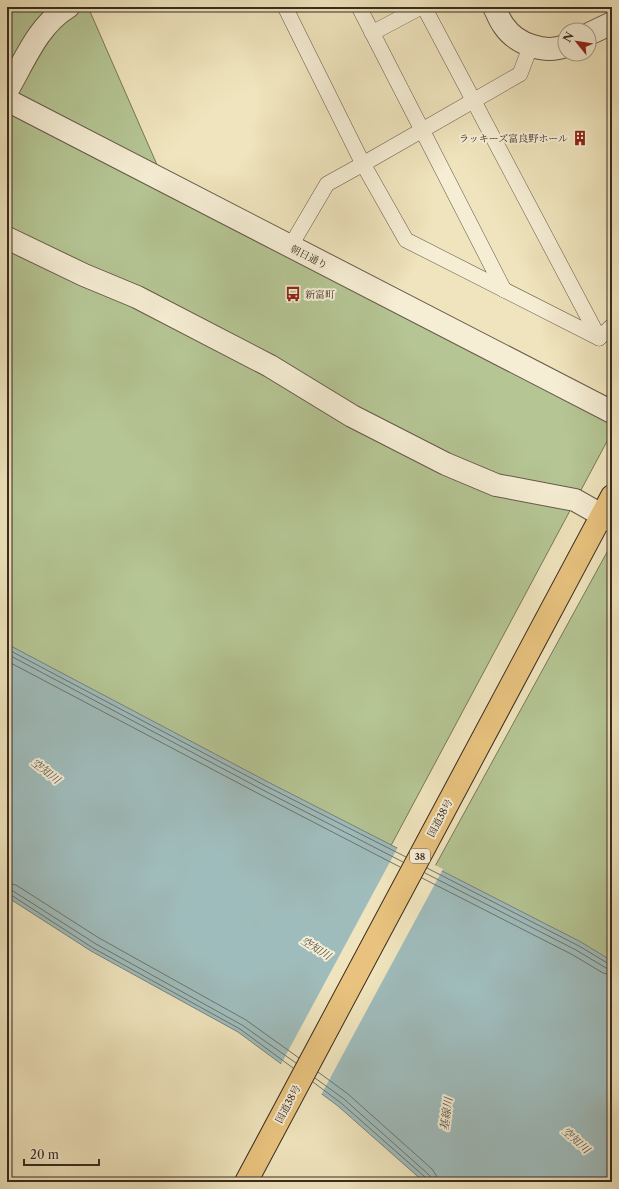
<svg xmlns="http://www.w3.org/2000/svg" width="619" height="1189" font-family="'Libre Caslon Text','Noto Serif JP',serif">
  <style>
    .green { fill: #b5c594; stroke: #77785a }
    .water { fill: #9fbcbc; stroke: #76827e }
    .pier { fill: #efe4bd }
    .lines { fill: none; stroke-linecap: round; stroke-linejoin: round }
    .shore { stroke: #6c746e; stroke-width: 1 }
    .service-casing { stroke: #665947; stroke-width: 16 }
    .minor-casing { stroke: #665947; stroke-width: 24 }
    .tertiary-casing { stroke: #665947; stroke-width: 24 }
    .trunk-casing { stroke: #392b20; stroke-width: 24 }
    .service { stroke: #f5edd4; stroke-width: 15 }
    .minor { stroke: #f5edd4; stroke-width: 22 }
    .tertiary { stroke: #f5edd4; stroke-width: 22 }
    .trunk { stroke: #e8c27e; stroke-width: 22 }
    .labels { text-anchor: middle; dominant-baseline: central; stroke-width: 4; stroke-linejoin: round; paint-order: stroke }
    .shield { fill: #f5edd4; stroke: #716556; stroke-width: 1 }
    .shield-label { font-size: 9px; font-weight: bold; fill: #392b20 }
    .poi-label { font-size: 10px; fill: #392b20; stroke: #f5edd4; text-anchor: end }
    .street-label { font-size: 10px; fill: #392b20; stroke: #f5edd4 }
    .water-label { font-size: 11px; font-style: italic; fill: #524f47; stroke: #f5edd4 }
  </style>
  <rect width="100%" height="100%" fill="#efe4bd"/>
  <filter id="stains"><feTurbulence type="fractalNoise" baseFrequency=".005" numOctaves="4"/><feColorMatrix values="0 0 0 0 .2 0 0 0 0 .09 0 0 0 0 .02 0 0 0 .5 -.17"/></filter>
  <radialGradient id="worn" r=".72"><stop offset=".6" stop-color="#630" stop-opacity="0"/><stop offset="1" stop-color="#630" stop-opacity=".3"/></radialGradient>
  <!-- green -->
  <g class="green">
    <path d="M7,7h81l77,176 447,229v20l-233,436 -372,-211z"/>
    <path d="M612,543v444l-190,-97z"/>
  </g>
  <!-- water -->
  <path class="water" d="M7,644l261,138 313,160 31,19v221h-188l-86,-76 -100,-74 -147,-81 -84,-54z"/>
  <!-- pier -->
  <path class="pier" d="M398,847l45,22 -122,226 -41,-29z"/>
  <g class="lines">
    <!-- shore -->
    <g class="shore">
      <path d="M7,649l259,137 140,71"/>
      <path d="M7,654l256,136 140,72"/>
      <path d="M7,661l254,134 139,72"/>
      <path d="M427,868l152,78 30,18h3"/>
      <path d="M425,873l151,77 30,18 6,1"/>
      <path d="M422,878l151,77 30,18 9,2"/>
      <path d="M7,883l9,2 83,53 147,82 53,38"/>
      <path d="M7,889l6,2 83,53 146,81 54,38"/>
      <path d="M7,894l4,1 82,53 147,81 53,39"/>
      <path d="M318,1072l30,22 84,75 4,6 2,7"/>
      <path d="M315,1078l29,21 84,75 3,3 1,5"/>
      <path d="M313,1082l28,21 84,74 1,5"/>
    </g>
    <defs>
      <g id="service">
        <path d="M285,7l78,157 -36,20 -37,63"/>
        <path d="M359,7l145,283"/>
        <path d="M424,7l175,331"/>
        <path d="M372,33l49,-26"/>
        <path d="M531,45l-11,29 -157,90 43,76 193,98 13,-12"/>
      </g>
      <g id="minor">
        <path d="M494,7c3,6 6,14 10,19 12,18 41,28 61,20"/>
        <path d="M589,34l23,-11"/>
        <path d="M7,91c17,-29 31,-66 61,-84"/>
        <path d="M7,238l77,37 53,22 133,69 82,50 94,48 50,21 79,15 37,21"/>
      </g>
      <path id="tertiary" d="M7,100l605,312"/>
      <path id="trunk" d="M246,1182l366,-686"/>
    </defs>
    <!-- service casing -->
    <use href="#service" class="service-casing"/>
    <!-- minor casing -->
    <use href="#minor" class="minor-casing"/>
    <!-- tertiary casing -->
    <use href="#tertiary" class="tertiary-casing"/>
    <!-- trunk casing -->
    <use href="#trunk" class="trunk-casing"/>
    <!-- service -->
    <use href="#service" class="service"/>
    <!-- minor -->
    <use href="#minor" class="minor"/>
    <!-- tertiary -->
    <use href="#tertiary" class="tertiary"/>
    <!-- trunk -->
    <use href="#trunk" class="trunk"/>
  </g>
  <!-- icons -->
  <defs>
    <symbol id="building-bare" viewBox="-9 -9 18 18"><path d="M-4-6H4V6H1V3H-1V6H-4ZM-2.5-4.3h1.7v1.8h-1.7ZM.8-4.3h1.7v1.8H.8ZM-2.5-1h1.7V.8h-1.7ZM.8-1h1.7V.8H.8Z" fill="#8f2418" stroke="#f5edd4" stroke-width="2.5" paint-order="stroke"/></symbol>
    <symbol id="bus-bare" viewBox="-9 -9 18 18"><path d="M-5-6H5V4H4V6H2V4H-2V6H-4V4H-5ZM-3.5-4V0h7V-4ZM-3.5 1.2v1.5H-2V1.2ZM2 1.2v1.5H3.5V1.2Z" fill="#8f2418" stroke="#f5edd4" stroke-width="2.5" paint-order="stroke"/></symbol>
  </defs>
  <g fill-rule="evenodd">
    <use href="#building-bare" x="569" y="127" width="22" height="22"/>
    <use href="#bus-bare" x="282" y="283" width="22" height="22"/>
  </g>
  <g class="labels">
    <!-- shield labels -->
    <rect class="shield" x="410" y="849" width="20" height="14" rx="3"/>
    <g class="shield-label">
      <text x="420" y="856">38</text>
    </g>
    <!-- poi labels -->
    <g class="poi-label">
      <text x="568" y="138">ラッキーズ富良野ホール</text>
      <text x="305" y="294" text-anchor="start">新富町</text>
    </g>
    <!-- street labels -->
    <g class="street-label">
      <text transform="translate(309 257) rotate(27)">朝日通り</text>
      <text transform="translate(440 818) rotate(-62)">国道38号</text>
      <text transform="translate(288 1104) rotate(-62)">国道38号</text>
    </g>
    <!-- water labels -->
    <g class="water-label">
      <text transform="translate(46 771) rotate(38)">空知川</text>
      <text transform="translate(316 948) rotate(32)">空知川</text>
      <text transform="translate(446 1114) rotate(-82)">基線川</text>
      <text transform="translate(576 1140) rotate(42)">空知川</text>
    </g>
  </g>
  <!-- margin -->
  <rect width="619" height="1189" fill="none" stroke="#efe4bd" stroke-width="24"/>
  <rect x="8" y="8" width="603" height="1173" fill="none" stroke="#392b20" stroke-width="2"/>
  <rect x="12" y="12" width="595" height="1165" fill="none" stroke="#392b20"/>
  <!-- north arrow -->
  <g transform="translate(577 42) rotate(300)"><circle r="19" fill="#f5edd4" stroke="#aa9f8c"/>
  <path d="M0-3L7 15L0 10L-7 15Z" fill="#8f2418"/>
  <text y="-6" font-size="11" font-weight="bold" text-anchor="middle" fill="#392b20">N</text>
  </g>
  <!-- scale -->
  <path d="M24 1159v6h75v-6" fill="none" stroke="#392b20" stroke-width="2"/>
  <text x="30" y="1159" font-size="12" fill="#392b20" stroke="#f5edd4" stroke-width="3" paint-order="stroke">20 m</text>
  <rect width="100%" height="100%" filter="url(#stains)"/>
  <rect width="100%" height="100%" fill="url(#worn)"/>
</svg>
